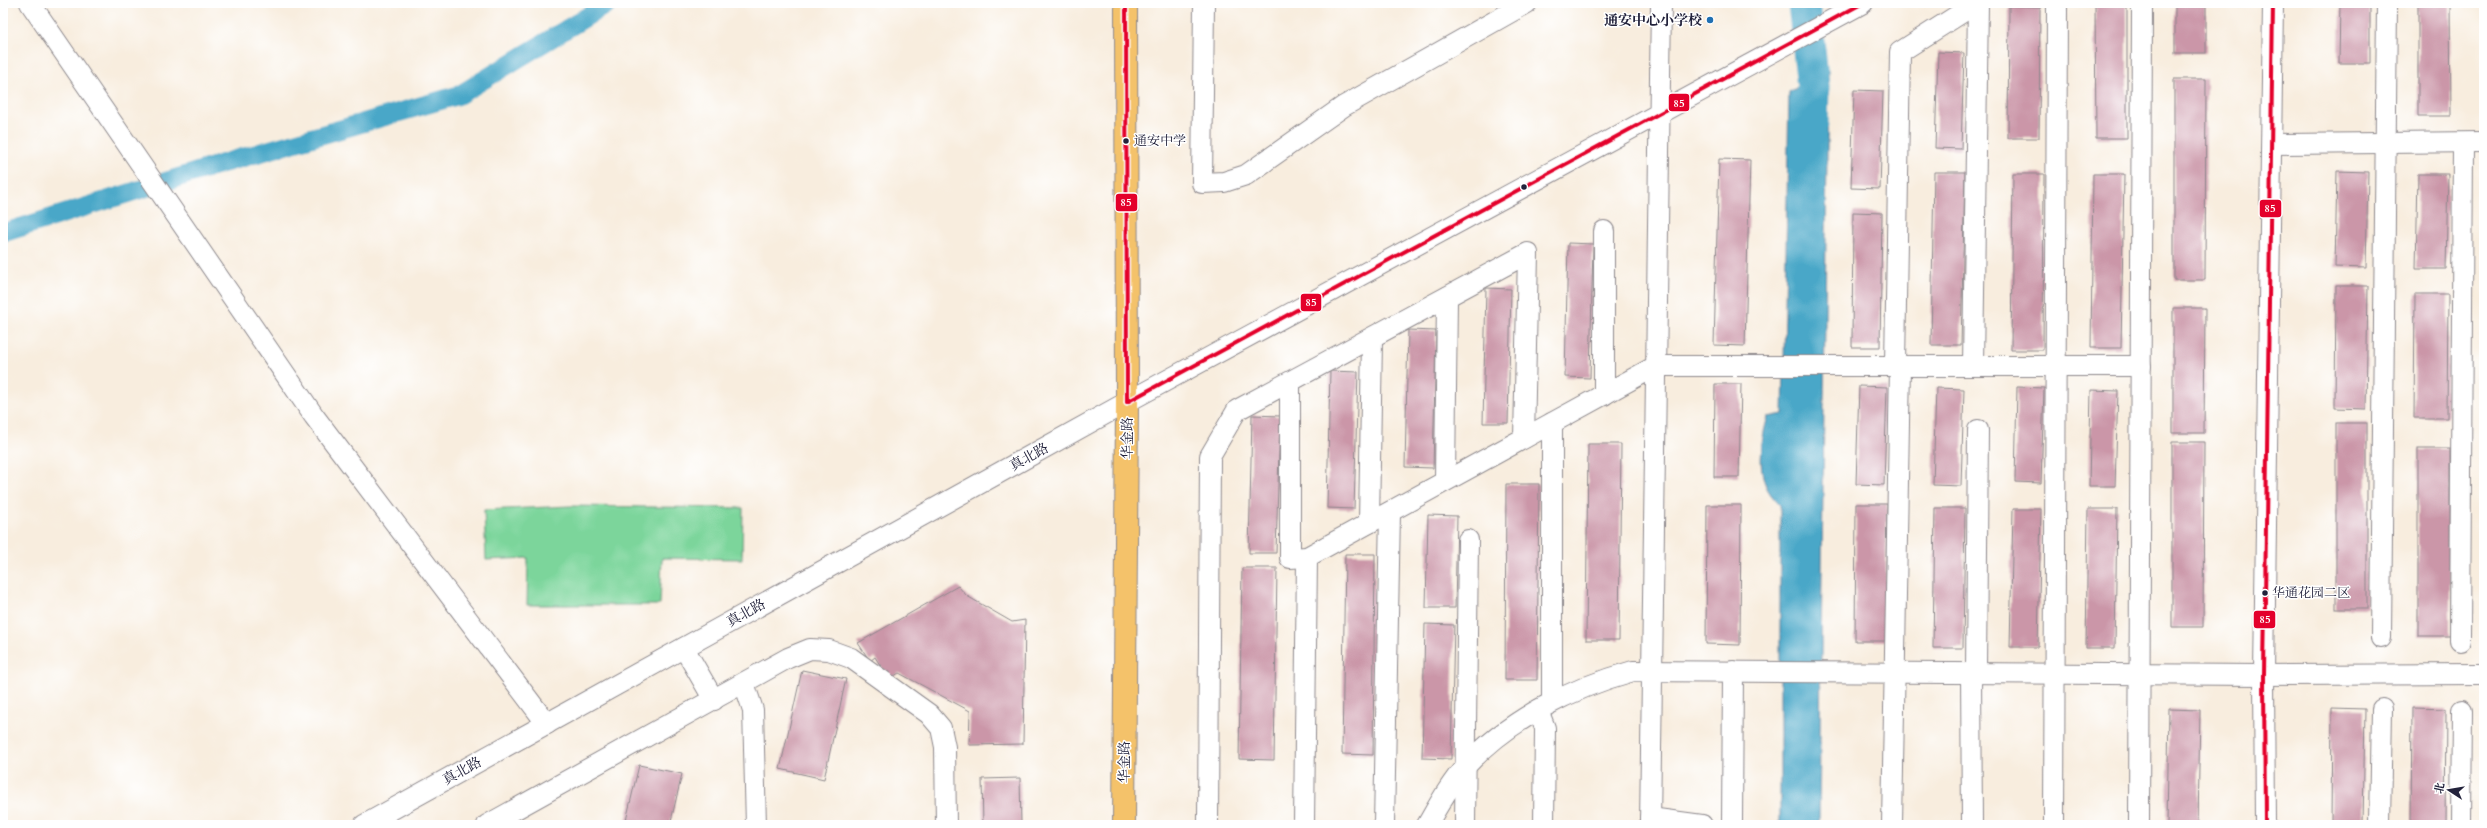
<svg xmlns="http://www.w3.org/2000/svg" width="2487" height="828" font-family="Cardo,'Noto Serif SC',serif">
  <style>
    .park { fill: #7cd59b; stroke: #4f7c6b }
    .water { fill: #49a7c8; stroke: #366482 }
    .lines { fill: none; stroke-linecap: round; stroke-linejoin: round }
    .canal { stroke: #49a7c8; stroke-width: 19 }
    .river { stroke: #49a7c8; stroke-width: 33 }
    .building { fill: #cb96a8 }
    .minor-casing { stroke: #8d888c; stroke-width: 22 }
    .major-casing { stroke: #8d888c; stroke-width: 24 }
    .minor { stroke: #fff; stroke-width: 20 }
    .major { stroke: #f4c26a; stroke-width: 22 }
    .bus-1-casing { stroke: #fff; stroke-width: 7 }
    .bus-1 { stroke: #e4002b; stroke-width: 4 }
    .poi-dot { fill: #1f6fb2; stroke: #fff; stroke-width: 1.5 }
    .bus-dot { fill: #22223b; stroke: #fff; stroke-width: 1.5 }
    .labels { text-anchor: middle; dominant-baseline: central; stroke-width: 3; stroke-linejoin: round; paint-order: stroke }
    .bus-label { font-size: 13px; fill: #22223b; stroke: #fff; text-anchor: start }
    .poi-label { font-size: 14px; font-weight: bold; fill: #22223b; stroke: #fff; text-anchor: end }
    .street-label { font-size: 14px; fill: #22223b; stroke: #fff }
    .line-badge { stroke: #fff; stroke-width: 1.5 }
    .badge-label { font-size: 11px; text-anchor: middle; font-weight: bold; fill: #fff }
  </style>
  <rect width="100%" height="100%" fill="#fff"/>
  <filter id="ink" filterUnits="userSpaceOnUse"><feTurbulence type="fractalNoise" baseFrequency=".025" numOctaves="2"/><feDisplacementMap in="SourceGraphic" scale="8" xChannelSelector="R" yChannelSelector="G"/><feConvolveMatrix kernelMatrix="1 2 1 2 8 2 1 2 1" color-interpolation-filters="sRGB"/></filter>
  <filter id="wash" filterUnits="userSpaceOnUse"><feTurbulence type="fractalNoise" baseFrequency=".012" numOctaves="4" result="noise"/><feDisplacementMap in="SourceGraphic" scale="16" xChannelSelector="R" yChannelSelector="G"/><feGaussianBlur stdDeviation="0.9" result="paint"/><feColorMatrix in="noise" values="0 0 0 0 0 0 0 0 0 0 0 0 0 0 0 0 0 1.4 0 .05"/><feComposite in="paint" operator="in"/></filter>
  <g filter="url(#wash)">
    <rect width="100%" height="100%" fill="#f8edde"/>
    <!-- park -->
    <path class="park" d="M570,506l173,2 -1,51 -80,-1 -2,47h-133l1,-47 -42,2 -2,-50z"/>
    <!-- water -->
    <path class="water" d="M1828,70l-9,755h-39v-320c-4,-5 -9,-9 -12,-15 -11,-19 -7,-52 0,-73l15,-3 6,-322z"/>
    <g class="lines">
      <!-- canal -->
      <path class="canal" d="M3,233l221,-70 235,-68 150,-92"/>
      <!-- river -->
      <path class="river" d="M1804,3l9,84 -1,36"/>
    </g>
    <g id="blocks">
      <!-- building -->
      <g class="building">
        <path d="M2095,3h32v135h-31z"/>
        <rect x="2175" y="3" width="31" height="50"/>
        <path d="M2340,3h30v60h-31z"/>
        <path d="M2418,3h32l1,113h-33z"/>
        <path d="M2009,6l31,1 -1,131h-31z"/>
        <path d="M1938,52l26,1 -3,96 -26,-1z"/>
        <path d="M2174,79h32l-1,201h-31z"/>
        <path d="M1854,90l29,1 -3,98 -29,-1z"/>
        <path d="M1719,159l31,1 -5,186 -31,-1z"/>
        <path d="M2337,171l31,1 -2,96 -31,-1z"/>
        <path d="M1934,172h31l-4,173h-30z"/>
        <path d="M2013,174h31l-1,176h-32z"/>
        <path d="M2093,174h31l-3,174h-30z"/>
        <path d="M2418,174h30l-2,95h-30z"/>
        <path d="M1853,212l29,1 -2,134h-28z"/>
        <path d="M1568,243l25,1 -3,134 -25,-1z"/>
        <path d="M2336,286h32l-2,123 -31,-1z"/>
        <path d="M1486,288l25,1 -3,134h-25z"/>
        <path d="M2415,294h33l-1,124h-33z"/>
        <path d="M2173,308h32l-1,125h-31z"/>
        <path d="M1408,330l28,1 -3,137 -28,-1z"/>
        <path d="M1330,371l28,1 -4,137 -27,-1z"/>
        <path d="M1715,384h26l-2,93h-25z"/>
        <path d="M1859,386l28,1 -3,98 -28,-1z"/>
        <path d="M2017,387l27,1 -3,95 -26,-1z"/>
        <path d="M1936,388l28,1 -3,97 -28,-1z"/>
        <path d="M2091,390l27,1 -3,95h-26z"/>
        <path d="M1252,415l28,1 -4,137h-27z"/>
        <rect x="2336" y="423" width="31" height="186"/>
        <path d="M2172,442h32l-1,185h-31z"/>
        <path d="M1588,444h33l-2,196h-33z"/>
        <rect x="2418" y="449" width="32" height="187"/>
        <path d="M1506,484h33l-2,196h-32z"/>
        <path d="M1856,504h31l-2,137h-30z"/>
        <path d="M1707,505h34l-1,140 -34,-1z"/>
        <path d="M1935,508h30l-2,140h-30z"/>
        <path d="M2013,509h28l-3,138h-28z"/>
        <path d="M2088,509h29l-2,139h-29z"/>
        <path d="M1428,515l29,1 -2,92h-29z"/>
        <path d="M1345,554h30l-2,201 -31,-1z"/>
        <path d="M1242,568h35l-3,192 -35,-1z"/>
        <path d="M958,586l9,10 45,26 13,-2 -2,124 -54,1 1,-34 -71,-38 -10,6 -14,-22 -5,4 -12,-18z"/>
        <path d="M1425,624l29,1 -3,134 -29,-1z"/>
        <path d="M802,670l44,9 -22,100 -44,-10z"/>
        <path d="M2332,708l33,1 -2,116h-32z"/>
        <path d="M2412,708l34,1 -1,116h-34z"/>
        <path d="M2169,709l31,1 -2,115h-31z"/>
        <path d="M639,765l43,9 -12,51h-45z"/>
        <path d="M1020,778l1,47h-38l-1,-46z"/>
      </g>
    </g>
  </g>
  <g filter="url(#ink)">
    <use href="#blocks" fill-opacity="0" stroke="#8d888c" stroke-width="1"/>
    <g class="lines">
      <defs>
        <g id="minor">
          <path d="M30,3l284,413 233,308"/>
          <path d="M1204,3l-2,180 22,-1 22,-7 98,-69 183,-103"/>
          <path d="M2273,144l211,-2"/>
          <path d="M1604,231v164"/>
          <path d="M1895,365l5,-313 77,-49"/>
          <path d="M1973,366l5,-363"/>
          <path d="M1290,384v174l17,-1 349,-191h485"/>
          <path d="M1445,481l2,-184"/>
          <path d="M1369,523l3,-184"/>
          <path d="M2381,638l6,-635"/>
          <path d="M2460,641l3,-498"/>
          <path d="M684,648l30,52"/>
          <path d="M1971,672l1,153"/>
          <path d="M1976,672l2,-242"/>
          <path d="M744,683l9,27 3,115"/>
          <path d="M1552,702v-279"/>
          <path d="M1538,710l7,18 -1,97"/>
          <path d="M1650,818l52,7"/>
          <path d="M364,825l763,-423 736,-399"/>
          <path d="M487,825l301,-167 22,-9 19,1 22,8 78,56 12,14 4,19 1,78"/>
          <path d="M1208,825l2,-369 27,-46 291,-157 -4,185"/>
          <path d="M1304,825l3,-268"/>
          <path d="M1384,825l6,-313"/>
          <path d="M1427,825c11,-19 24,-43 39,-59 43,-47 106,-78 167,-95l631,4 220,-1"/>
          <path d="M1465,825l3,-285"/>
          <path d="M1650,825l11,-822"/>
          <path d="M1732,825l1,-154"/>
          <path d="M1892,825l8,-460"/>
          <path d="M2054,825l3,-822"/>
          <path d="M2139,825l3,-822"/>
          <path d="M2265,825l-1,-150 9,-672"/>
          <path d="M2380,825l2,-116"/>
          <path d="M2461,825l1,-115"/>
        </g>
        <path id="major" d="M1124,825l3,-423 -1,-399"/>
      </defs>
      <!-- minor casing -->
      <use href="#minor" class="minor-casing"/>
      <!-- major casing -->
      <use href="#major" class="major-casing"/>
      <!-- minor -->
      <use href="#minor" class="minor"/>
      <!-- major -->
      <use href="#major" class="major"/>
      <defs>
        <g id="bus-1">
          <path d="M1126,3l1,399"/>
          <path d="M1127,402l736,-399"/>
          <path d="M2265,825l-1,-150 9,-672"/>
        </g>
      </defs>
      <!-- bus-1 casing -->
      <use href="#bus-1" class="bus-1-casing"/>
      <!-- bus-1 -->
      <use href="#bus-1" class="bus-1"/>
    </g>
  </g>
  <!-- markers -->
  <circle class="poi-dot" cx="1710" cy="20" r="4"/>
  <g class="bus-dot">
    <circle cx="1126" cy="141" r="3.5"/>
    <circle cx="1524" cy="187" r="3.5"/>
    <circle cx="2265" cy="593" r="3.5"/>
  </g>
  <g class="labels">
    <!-- bus labels -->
    <g class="bus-label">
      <text x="1134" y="141">通安中学</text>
      <text x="2272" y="593">华通花园二区</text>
    </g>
    <!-- poi labels -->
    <g class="poi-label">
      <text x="1702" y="20">通安中心小学校</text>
    </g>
    <!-- street labels -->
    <g class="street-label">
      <text transform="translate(1127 438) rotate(-90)">华金路</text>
      <text transform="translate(1029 457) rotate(-29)">真北路</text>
      <text transform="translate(746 613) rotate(-29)">真北路</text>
      <text transform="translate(1124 762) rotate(-90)">华金路</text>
      <text transform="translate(462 771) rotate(-29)">真北路</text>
    </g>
  </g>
  <g class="line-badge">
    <rect x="1668" y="93" width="22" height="19" rx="4" fill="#e4002b"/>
    <rect x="1115" y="193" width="23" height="19" rx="4" fill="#e4002b"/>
    <rect x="2259" y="199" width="23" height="19" rx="4" fill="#e4002b"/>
    <rect x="1300" y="293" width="22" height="19" rx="4" fill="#e4002b"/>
    <rect x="2253" y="610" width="23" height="19" rx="4" fill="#e4002b"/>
  </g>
  <g class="badge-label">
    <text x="1679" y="107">85</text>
    <text x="1126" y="206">85</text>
    <text x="2270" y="212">85</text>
    <text x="1311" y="306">85</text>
    <text x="2265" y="623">85</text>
  </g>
  <!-- margin -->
  <rect width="2487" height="828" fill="none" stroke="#fff" stroke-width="16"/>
  <!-- north arrow -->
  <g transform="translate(2449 790) rotate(282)" stroke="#ffffff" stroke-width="3" paint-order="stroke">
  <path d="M0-3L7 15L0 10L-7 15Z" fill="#22223b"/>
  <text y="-6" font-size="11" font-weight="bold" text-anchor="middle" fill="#22223b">北</text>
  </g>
</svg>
